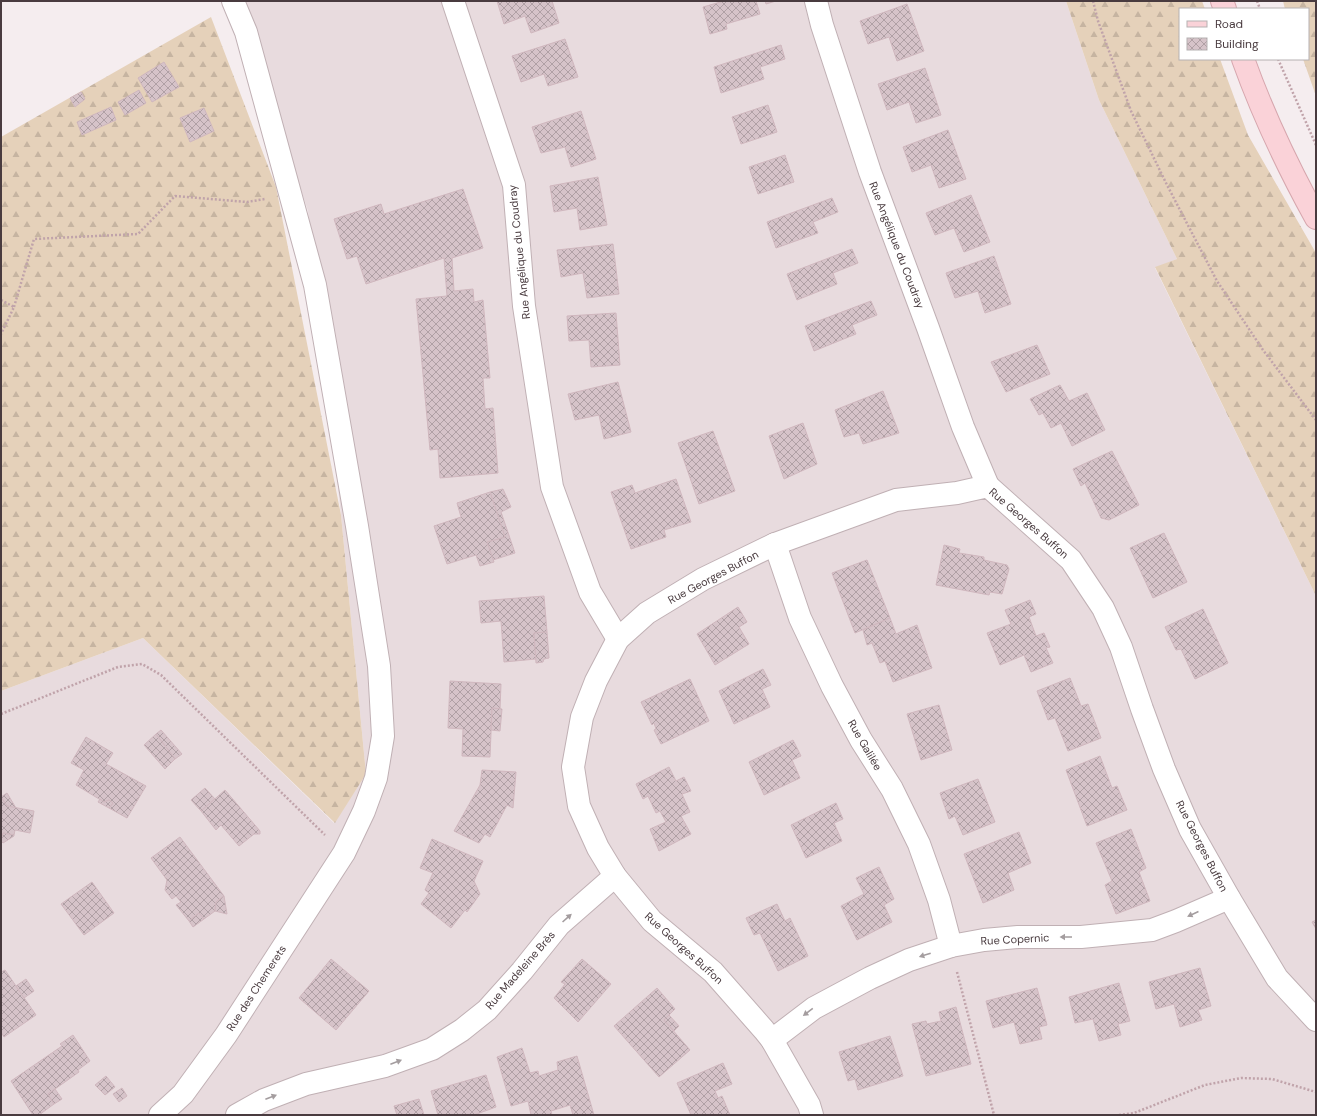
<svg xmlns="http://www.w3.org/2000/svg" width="1317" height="1116" font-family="'DM Sans',sans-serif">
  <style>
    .residential { fill: #e8dbde }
    .forest { fill: url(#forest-firs) }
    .building { fill: url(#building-cross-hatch); stroke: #d0b7be }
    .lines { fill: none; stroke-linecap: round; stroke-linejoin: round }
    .minor-casing { stroke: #c0b0b4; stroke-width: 24 }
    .secondary-casing { stroke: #d6a6ad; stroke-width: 24 }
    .path { stroke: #c0a3aa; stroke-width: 2.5; stroke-dasharray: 2 2; stroke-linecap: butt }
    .minor { stroke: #fff; stroke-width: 22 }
    .secondary { stroke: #fad2d8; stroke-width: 22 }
    .oneway { fill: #a49d9f }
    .labels { text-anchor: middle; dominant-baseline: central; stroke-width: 3; stroke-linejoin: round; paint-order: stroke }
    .street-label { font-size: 11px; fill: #493b3f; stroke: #fff }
  </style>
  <defs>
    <pattern id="forest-firs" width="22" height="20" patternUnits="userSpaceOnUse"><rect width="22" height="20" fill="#e5d1ba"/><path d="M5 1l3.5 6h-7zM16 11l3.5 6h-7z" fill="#c6b4a1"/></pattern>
    <pattern id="building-cross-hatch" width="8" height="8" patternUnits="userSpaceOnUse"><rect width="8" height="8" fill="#d6c3c9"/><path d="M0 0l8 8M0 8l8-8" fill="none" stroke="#b0a0a5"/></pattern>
  </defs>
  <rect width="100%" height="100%" fill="#f5edef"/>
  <!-- residential -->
  <path class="residential" d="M239,1h827l33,99 78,159 -22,9 161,328v519h-1315v-424l142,-53 191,185 32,-49 -25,-259 -33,-304z"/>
  <!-- forest -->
  <g class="forest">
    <path d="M1066,1h136l3,8h-25v50h40l28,76 68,118v343l-161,-329 22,-8 -78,-159z"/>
    <path d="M1283,1h33v95l-13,-37h5v-50h-23z"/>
    <path d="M211,17l65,170 65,328 25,259 -31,49 -192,-185 -142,53v-554z"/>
  </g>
  <!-- building -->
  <g class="building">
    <path d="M497,1h55l7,22 -28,10 -6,-17 -21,8z"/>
    <path d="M724,1h32l4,13 -34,10 1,5 -17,5 -7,-27z"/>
    <path d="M765,1h11l-10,3z"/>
    <path d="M907,4l17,47 -27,10 -8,-24 -21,7 -8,-23z"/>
    <path d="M565,39l13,38 -30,9 -4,-12 -23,8 -9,-26z"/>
    <path d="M781,45l4,14 -25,8 4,12 -43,14 -7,-26z"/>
    <path d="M164,62l15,25 -27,15 -14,-24z"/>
    <path d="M925,68l16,47 -25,8 -7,-21 -22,8 -9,-26z"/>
    <path d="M139,90l7,13 -21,12 -7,-13z"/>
    <path d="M81,92l4,7 -10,8 -5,-9z"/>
    <path d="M768,105l9,27 -36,12 -9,-27z"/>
    <path d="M111,107l5,13 -34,15 -5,-13z"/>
    <path d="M204,108l10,23 -24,11 -10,-24z"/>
    <path d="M581,111l15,48 -25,8 -6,-20 -24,6 -9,-26z"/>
    <path d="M948,130l18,49 -27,9 -8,-23 -19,7 -9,-25z"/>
    <path d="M785,155l9,27 -36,12 -9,-27z"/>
    <path d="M598,177l9,48 -27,5 -3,-22 -23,4 -4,-26z"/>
    <path d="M463,189l20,59 -31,10 2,33 19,-2 1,13 9,-2 7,78h-7l2,31 8,-1 5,65 -58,5 -2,-29 -8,1 -14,-151 31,-3 -3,-38 -78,26 -9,-28 -10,3 -13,-40 47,-15 3,10z"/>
    <path d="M971,195l19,47 -26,10 -10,-24 -19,7 -9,-22z"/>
    <path d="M832,198l6,14 -25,10 5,11 -42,15 -9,-26z"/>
    <path d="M613,244l6,50 -32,4 -4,-25 -22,4 -4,-27z"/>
    <path d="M852,249l6,14 -25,10 4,11 -40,16 -10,-26z"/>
    <path d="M994,256l17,48 -26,9 -7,-22 -23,7 -9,-25z"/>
    <path d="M871,301l6,14 -25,10 4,9 -42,17 -9,-25z"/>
    <path d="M616,313l4,52 -29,2 -2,-27 -20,1 -2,-25z"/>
    <path d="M1037,345l13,29 -44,18 -15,-30z"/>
    <path d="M618,382l13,50 -27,7 -5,-24 -24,5 -7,-26z"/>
    <path d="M1060,385l9,16 18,-8 18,37 -33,16 -11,-23 -10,5 -8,-15 -4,2 -9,-16z"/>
    <path d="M883,391l16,42 -36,11 -4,-11 -15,4 -9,-27z"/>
    <path d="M803,423l14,41 -33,15 -15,-43z"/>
    <path d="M713,431l22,60 -36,13 -21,-61z"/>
    <path d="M1112,451l27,54 -30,15 -8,-2 -16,-35 -4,3 -8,-17z"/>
    <path d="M676,479l15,43 -27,8 2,7 -35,12 -20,-57 21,-7 3,8z"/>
    <path d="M503,489l8,18 -10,5 14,41 -22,7 -6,-18 18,-5 -15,-45z"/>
    <path d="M490,492l15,45 -18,5 7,20 -14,4 -4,-11 -29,9 -13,-38 27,-9 -4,-14z"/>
    <path d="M1164,533l23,49 -34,16 -23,-50z"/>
    <path d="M944,545l16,4 -1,4 25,4v3l23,5 2,4 -7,25 -12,-2 -1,3 -53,-10z"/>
    <path d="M867,560l23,58 -35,15 -23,-60z"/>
    <path d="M544,596l3,36 -13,1 2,26 -32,3 -3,-41 -20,2 -2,-22z"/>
    <path d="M1030,600l6,14 -7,3 7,19 8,-3 6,14 -4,1 7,15 -22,9 -7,-17 -24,10 -13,-32 24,-9 -6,-14z"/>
    <path d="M738,607l9,15 -8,5 10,17 -34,21 -18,-31z"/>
    <path d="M1203,609l25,54 -33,16 -14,-30 -5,1 -11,-23z"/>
    <path d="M890,618l6,16 21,-9 15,43 -39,14 -8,-21 -5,2 -8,-20 -5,2 -4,-15z"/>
    <path d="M547,632l2,26 -5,1 -1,3 -7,1 -2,-30z"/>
    <path d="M763,669l8,16 -9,4 8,18 -36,17 -15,-33z"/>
    <path d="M1070,678l11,28 7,-2 13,34 -33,13 -13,-33 -7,2 -11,-29z"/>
    <path d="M690,679l19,42 -48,23 -7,-14 2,-1 -2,-6 -2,2 -11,-23z"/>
    <path d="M450,681l51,3 -1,25 -8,-1 -2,49 -28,-1 1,-27 -15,-1z"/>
    <path d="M939,705l13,45 -31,10 -14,-46z"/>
    <path d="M492,708l10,1 -2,22 -9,-1z"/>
    <path d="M161,730l21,24 -7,5 -19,-25z"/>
    <path d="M156,734l19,25 -10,10 -21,-24z"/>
    <path d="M86,737l27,16 -7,11 40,22 -19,32 -18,-10 4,-5 -4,-3 -5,2 -28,-17 8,-15 -13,-7z"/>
    <path d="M793,740l8,16 -9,4 8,18 -36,17 -15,-33z"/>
    <path d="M1100,756l12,32 5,-2 10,24 -40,16 -21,-56z"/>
    <path d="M669,767l7,14 8,-4 7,14 -9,3 8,18 -9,4 10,18 -32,17 -9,-22 16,-7 -6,-11 -4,2 -8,-17 -5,3 -7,-15z"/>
    <path d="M482,770l34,2 -3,36 -6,-3 -17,32 -5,-3 -6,9 -25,-12 26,-46z"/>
    <path d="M978,779l17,43 -32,13 -8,-19 -6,3 -9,-26z"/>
    <path d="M205,788l10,11 -14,12 -10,-11z"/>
    <path d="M225,790l35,41v3h-6l-15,12 -18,-21 -5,5 -15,-19z"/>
    <path d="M7,793l9,15 -9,-2 -6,-9z"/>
    <path d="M1,797l6,9 27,5 -4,22 -15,-3 -1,5 -11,-2 -2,8z"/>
    <path d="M100,799l4,3 5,-2 4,3 -4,5 -11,-6z"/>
    <path d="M836,803l7,16 -9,4 8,18 -36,17 -15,-33z"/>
    <path d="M1131,829l15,39 -7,4 11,29 -34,13 -11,-29 7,-4 -16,-38z"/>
    <path d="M1019,832l12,31 -23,10 6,17 -31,13 -19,-49z"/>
    <path d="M3,833l11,2v1l-11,7 -2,-2z"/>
    <path d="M180,837l44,59 -8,6 -1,9 -11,8 -5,-6 -10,8 -13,-16 5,-3 -5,-6 -4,3 -7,-9 2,-10 -16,-22z"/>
    <path d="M432,839l51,22 -9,20 6,13 -13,18 -2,-2 -14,18 -30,-24 8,-11 -4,-3 8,-17 -13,-5z"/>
    <path d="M879,867l15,32 -10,6 8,17 -35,18 -16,-34 23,-12 -8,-16z"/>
    <path d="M92,882l22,31 -30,22 -23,-31z"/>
    <path d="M224,896l3,18 -12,-3 1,-9z"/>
    <path d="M777,904l8,17 5,-3 18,38 -30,15 -18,-38 -6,2 -8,-17z"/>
    <path d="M199,913l5,6 -11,8 -4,-6z"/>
    <path d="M1316,920v9l-4,-7z"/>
    <path d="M331,959l38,32 -33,39 -37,-32z"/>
    <path d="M582,959l29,25 -33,38 -24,-24 11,-14 -4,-2z"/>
    <path d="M1200,968l11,38 -13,4 4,10 -22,7 -6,-23 -18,5 -7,-27z"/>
    <path d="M5,970l31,45 -32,22 -3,-5v-60z"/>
    <path d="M26,979l8,12 -10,7 -8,-12z"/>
    <path d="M1119,983l11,38 -12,3 3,11 -22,6 -6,-22 -18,4 -6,-26z"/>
    <path d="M657,988l18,21 -11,11 26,30 -31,27 -45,-51z"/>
    <path d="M1037,988l10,37 -8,2 3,12 -22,5 -6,-22 -21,6 -7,-27z"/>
    <path d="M956,1007l15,57 -45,12 -14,-52 14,-3 1,3 14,-3 -2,-9z"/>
    <path d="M669,1015l10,11 -5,5 -10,-11z"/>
    <path d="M73,1035l17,26 -12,9 1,2 -31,22 6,10 -15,11h-6l-22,-34 51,-35 -2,-2z"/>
    <path d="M890,1036l13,40 -45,14 -3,-11 -7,2 -9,-29z"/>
    <path d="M522,1048l8,25 8,-2 1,5 19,-6 -1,-8 20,-6 17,59h-21l-3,-10 -19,6 1,4h-21l-3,-14 -17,5 -14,-49z"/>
    <path d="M723,1063l9,21 -17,7 3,7 4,-2 8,19h-39l-14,-32z"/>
    <path d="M486,1075l10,32 -22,8h-36l-7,-24z"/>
    <path d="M106,1076l9,11 -10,8 -10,-10z"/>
    <path d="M122,1088l5,8 -8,6 -6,-8z"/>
    <path d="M55,1089l7,10 -8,5 -6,-10z"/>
    <path d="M419,1099l5,16h-27l-3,-9z"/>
  </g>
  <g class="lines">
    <defs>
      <g id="minor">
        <path d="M453,1l61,184 10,121 28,181 38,105 28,47"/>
        <path d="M816,1l6,24 48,147 58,156 35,99 25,59"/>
        <path d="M775,544l25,74 32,68 29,54 31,49 27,55 20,56 12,46"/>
        <path d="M772,1040l42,-32 56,-30 39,-18 42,-14 33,-6 34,-3h63l71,-7 24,-9 53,-23"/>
        <path d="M160,1115l23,-21 43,-59 118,-182 20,-42 12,-33 7,-42 -4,-70 -22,-140 -42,-241 -69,-253 -13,-31"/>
        <path d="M237,1115l27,-15 42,-16 79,-18 47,-17 30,-19 25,-20 35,-39 37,-46 56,-49"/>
        <path d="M812,1115l-3,-10 -37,-65 -8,-10 -51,-58 -61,-51 -37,-45 -17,-28 -19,-42 -6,-39 9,-50 14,-36 22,-42 29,-26 56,-34 72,-35 121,-44 61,-7 31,-7 83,74 32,48 18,39 21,62 22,60 26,60 39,69 48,80 39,42"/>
      </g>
      <g id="secondary">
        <path d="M1222,1l3,8"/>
        <path d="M1243,59c19,53 46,110 73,159"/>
      </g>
    </defs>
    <!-- minor casing -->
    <use href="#minor" class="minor-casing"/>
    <!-- secondary casing -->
    <use href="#secondary" class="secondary-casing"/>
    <!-- path -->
    <g class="path">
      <path d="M1093,1l5,20 33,90 36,74 50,96 46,69 53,70"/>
      <path d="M1257,1l3,8"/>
      <path d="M1278,59l38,86"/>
      <path d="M1,300l13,7 -13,27"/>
      <path d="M14,307l20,-68 104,-5 37,-38 72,6 18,-3"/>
      <path d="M1,714l117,-47 24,-3 19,11 164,160"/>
      <path d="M957,972l37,143"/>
      <path d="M1119,1115l15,-2 71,-28 36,-7 31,1 44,13"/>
    </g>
    <!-- minor -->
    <use href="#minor" class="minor"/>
    <!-- secondary -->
    <use href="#secondary" class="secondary"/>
  </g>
  <!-- one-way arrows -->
  <defs><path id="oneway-solid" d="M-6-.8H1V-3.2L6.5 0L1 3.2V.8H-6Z"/></defs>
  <g class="oneway">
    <use href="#oneway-solid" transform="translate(1193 914) rotate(156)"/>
    <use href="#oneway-solid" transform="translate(567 918) rotate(-42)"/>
    <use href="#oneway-solid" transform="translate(1066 937) rotate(180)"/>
    <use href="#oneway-solid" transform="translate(925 955) rotate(162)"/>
    <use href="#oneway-solid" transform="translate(808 1012) rotate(143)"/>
    <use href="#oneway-solid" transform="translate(396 1062) rotate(-21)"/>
    <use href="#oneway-solid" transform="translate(271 1097) rotate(-21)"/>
  </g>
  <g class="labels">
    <!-- street labels -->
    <g class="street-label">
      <text transform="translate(897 245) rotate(69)">Rue Angélique du Coudray</text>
      <text transform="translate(519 252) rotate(-96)">Rue Angélique du Coudray</text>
      <text transform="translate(1029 523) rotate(41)">Rue Georges Buffon</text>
      <text transform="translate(713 577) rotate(-28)">Rue Georges Buffon</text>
      <text transform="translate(865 745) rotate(60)">Rue Galilée</text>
      <text transform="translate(1202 846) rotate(63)">Rue Georges Buffon</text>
      <text transform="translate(1015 939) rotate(-3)">Rue Copernic</text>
      <text transform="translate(684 948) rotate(42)">Rue Georges Buffon</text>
      <text transform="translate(520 970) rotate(-49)">Rue Madeleine Brès</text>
      <text transform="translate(256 988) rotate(-57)">Rue des Chemerets</text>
    </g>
  </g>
  <!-- border -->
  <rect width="1317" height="1116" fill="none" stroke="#493b3f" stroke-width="4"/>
  <!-- legend -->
  <rect x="1179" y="8" width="130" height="52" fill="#ffffff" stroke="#b6b1b2"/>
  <rect x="1187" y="21" width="20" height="6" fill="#fad2d8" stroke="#b6b1b2"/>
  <text x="1215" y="28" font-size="12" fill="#493b3f">Road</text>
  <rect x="1187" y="38" width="20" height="12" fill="url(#building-cross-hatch)" stroke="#b6b1b2"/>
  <text x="1215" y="48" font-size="12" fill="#493b3f">Building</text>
</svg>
